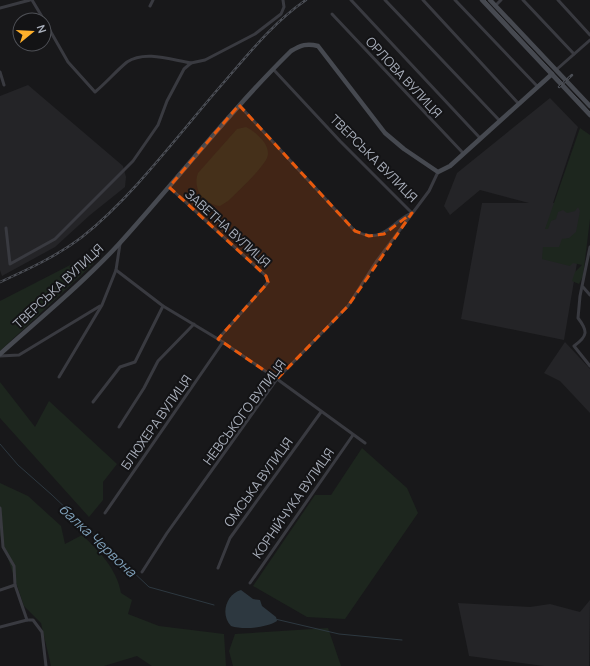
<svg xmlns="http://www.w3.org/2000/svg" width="590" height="666" font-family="Manrope,sans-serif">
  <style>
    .built { fill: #242427 }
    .green { fill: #1d261e }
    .water { fill: #2d3840 }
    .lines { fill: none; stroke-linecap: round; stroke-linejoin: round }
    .stream { stroke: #2d3840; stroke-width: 1 }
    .minor { stroke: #393a40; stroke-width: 3 }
    .secondary { stroke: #464950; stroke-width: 4.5 }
    .tram { stroke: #4b4e55; stroke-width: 1 }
    .rail-casing { stroke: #4b4e55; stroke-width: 2.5 }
    .rail { stroke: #131315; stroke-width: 1; stroke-dasharray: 3; stroke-linecap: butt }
    .marked { fill: #e8590c; fill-opacity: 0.2; stroke: #e8590c; stroke-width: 3; stroke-dasharray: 8 5; stroke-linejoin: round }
    .labels { text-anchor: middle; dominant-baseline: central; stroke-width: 4; stroke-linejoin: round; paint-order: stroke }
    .street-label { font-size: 13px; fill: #a9afbb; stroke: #131315 }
    .water-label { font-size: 14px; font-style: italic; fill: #7e9fb8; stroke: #131315 }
  </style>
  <rect width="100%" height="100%" fill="#18181a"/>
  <!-- built -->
  <g class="built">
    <path d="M28,85l95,81 3,11 -1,10 -35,28 -35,32 -53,29 -2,-6v-174z"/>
    <path d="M550,98l28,29 -25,76 34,1 -23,136 -103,-21 21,-116h47l-49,-13 -30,25 -6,-9 13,-33z"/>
    <path d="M565,342l25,27v44l-30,-32 -16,-8z"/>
    <path d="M590,600l-1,66h-45l-75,-10 -11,-53 72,4 20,-3 30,8z"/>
  </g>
  <!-- green -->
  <g class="green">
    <path d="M246,127c10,5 28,20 20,33 -8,13 -27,30 -38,41l-8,5c-16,-2 -28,-17 -22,-33l39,-44z"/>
    <path d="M580,128l10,7v84l-7,57 -4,8 -7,-3 3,-9 7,-7 -9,-2 -3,3 -28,-7 1,-12h16l3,-8 7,-1 7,-6 4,-21 -2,-4 -3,4 -8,2 -4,-3 -5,2 -2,7 -5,2 -3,8h-3z"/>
    <path d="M78,261l16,2 -94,88v-50z"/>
    <path d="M0,382l35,45 14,-26 68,63 -14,18v18l-14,17 -89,-99z"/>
    <path d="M362,448l45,40 11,25 -73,106 -38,-2 -54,-31 62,-91h16z"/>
    <path d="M0,483l28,13 33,30 4,18 17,-9c17,16 35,34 39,58l11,7 -4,14 31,12 65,8 2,32h-74l-15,-10 -33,10h-53l-10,-43 -17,-17 -24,-71z"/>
    <path d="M328,628l13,38h-108l-4,-15 6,-17z"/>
  </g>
  <!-- water -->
  <path class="water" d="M241,590l12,9 7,1 2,6 14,11 1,4c-11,7 -34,9 -46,5 -11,-11 -5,-32 10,-36z"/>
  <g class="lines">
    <!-- stream -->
    <g class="stream">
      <path d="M0,444l18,21 34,30 97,92 65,18"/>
      <path d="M275,619l64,15 63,6"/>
    </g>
    <!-- minor -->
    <g class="minor">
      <path d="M32,0l12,20"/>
      <path d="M351,0l129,138"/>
      <path d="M385,0l114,120"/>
      <path d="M423,0l95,103"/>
      <path d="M455,0l82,86"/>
      <path d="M523,0l51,54"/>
      <path d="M558,0l32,35"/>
      <path d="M150,6l3,-6"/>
      <path d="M495,6l6,-6"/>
      <path d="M0,8l30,-8"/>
      <path d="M332,14l131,139"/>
      <path d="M44,20l24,42 27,30c11,-9 21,-21 32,-30 18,-12 45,-2 64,1"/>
      <path d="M556,70l34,-30"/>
      <path d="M0,72l4,13"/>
      <path d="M239,105l116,126c30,14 34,-8 57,-18l-72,-72 -67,-72"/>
      <path d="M169,187l97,89 2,6 -4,5 -46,52"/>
      <path d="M6,228l4,36 45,-25 78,-78 25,-36 9,-24 17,-32 7,-6 14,-3 50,-26 26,-20 3,-7 -1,-7"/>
      <path d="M120,244l-4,26 47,36 55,33 59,40 88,64"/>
      <path d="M590,247l-10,49 -2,22c10,13 10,18 -4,28l16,20"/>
      <path d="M583,287l7,8"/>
      <path d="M0,356l19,-1 81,-49"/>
      <path d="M59,377l43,-72 14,-35"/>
      <path d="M93,402l27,-35 15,-5 28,-56"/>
      <path d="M119,427l25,-39 14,-27 36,-37"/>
      <path d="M0,508l3,39 11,19 1,19 12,35h6l9,12 4,34"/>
      <path d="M105,513l118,-171"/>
      <path d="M218,568l12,-30 91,-126"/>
      <path d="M142,572l25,-39 110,-154 71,-73 28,-44 53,-71 9,-19"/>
      <path d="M250,583l103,-148"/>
      <path d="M0,590l15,-5"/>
      <path d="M0,627l27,-7"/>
    </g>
    <!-- secondary -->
    <g class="secondary">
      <path d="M482,0l108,115"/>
      <path d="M490,0l100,106"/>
      <path d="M0,354c39,-35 82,-70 118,-109 58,-64 111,-133 173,-194 10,-6 16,-8 27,-5l67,87 19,16 34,23 12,-6 102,-92"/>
    </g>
    <!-- tram -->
    <path class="tram" d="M485,0l105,112"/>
    <defs>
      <g id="rail">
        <path d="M559,87l13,-12"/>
        <path d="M0,282c29,-13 57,-26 82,-45 52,-41 99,-106 143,-156 25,-29 50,-60 81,-81"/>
      </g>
    </defs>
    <!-- rail casing -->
    <use href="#rail" class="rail-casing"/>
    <!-- rail -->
    <use href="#rail" class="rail"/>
  </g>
  <!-- marked area -->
  <path class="marked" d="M239,105l116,126 14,5 15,-2 28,-21 -64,93 -71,73 -59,-40 46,-52 4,-5 -2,-6 -97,-89z"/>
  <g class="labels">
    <!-- street labels -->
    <g class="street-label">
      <text transform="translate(404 77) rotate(47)">ОРЛОВА ВУЛИЦЯ</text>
      <text transform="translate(374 158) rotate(45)">ТВЕРСЬКА ВУЛИЦЯ</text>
      <text transform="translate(228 228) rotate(42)">ЗАВЕТНА ВУЛИЦЯ</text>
      <text transform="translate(58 286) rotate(-43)">ТВЕРСЬКА ВУЛИЦЯ</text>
      <text transform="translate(244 412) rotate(-53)">НЕВСЬКОГО ВУЛИЦЯ</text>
      <text transform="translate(156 422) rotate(-55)">БЛЮХЕРА ВУЛИЦЯ</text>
      <text transform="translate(258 482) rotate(-54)">ОМСЬКА ВУЛИЦЯ</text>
      <text transform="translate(293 503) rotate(-55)">КОРНІЙЧУКА ВУЛИЦЯ</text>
    </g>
    <!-- water labels -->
    <g class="water-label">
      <text transform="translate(98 540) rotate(43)">балка Червона</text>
    </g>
  </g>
  <!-- north arrow -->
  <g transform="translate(32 32) rotate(72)"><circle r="19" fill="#131315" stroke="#4f5157"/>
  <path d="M0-3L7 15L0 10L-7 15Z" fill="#ffb02b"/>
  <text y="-6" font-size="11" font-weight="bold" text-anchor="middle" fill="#a9afbb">N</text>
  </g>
</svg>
